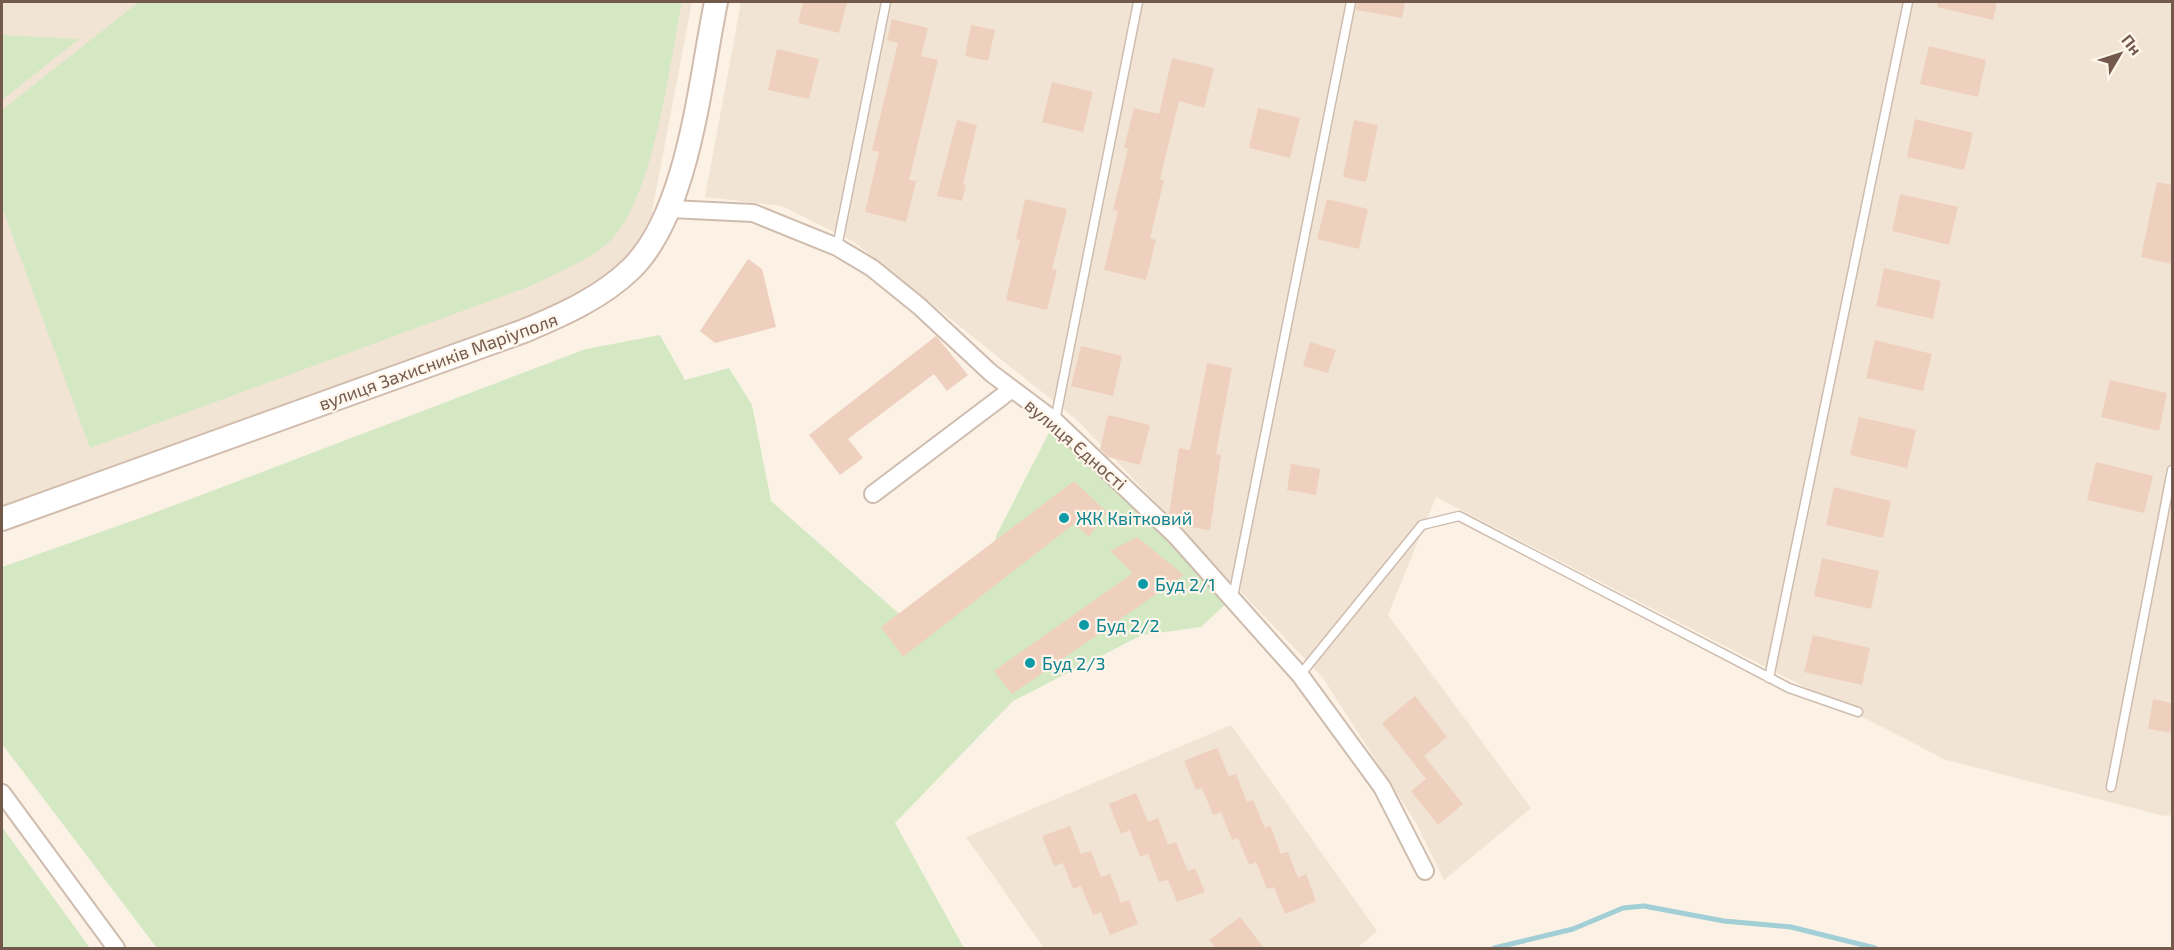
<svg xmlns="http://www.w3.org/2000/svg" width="2174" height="950" font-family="'Exo 2',sans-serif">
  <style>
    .residential { fill: #f2e4d4 }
    .green { fill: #d4e8c4 }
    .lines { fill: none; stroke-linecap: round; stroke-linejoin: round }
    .stream { stroke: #a1cfd5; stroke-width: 5 }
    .building { fill: #efd0be }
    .service-casing { stroke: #cebcaf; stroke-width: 11 }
    .minor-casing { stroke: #cebcaf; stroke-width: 20 }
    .secondary-casing { stroke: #d1bbad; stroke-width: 26 }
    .service { stroke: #fff; stroke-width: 8 }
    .minor { stroke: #fff; stroke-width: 16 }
    .secondary { stroke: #fff; stroke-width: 22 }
    .culture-dot { fill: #0f9aa8; stroke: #fef6eb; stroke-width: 2 }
    .labels { text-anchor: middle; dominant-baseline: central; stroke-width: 4.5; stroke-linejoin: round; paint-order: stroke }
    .street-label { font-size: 18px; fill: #73584c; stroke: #fef6eb }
    .culture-label { font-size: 18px; fill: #0d838f; stroke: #fef6eb; text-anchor: start }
  </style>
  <rect width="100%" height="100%" fill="#fbf2e5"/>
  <!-- residential -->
  <g class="residential">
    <path d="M2,2h690l-41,215 -18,31 -29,31 -33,21 -143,57 -426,150z"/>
    <path d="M741,2h1431v813l-8,1 -218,-56 -510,-263 -48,118 143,193 -87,72 -28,-57 -93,-145 -246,-258 -223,-178 -72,-36 -77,-9z"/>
    <path d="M1231,725l146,206 -20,17h-313l-78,-111z"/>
  </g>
  <!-- green -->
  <g class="green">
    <path d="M139,2h543c-12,59 -29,202 -74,241 -23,19 -53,31 -80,44l-438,161 -88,-241v-97z"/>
    <path d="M2,35l77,4 -77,61z"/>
    <path d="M660,335l25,45 44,-12 23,37 19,96 150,132 57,-39 19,-60 58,-113 178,176 -32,30 -59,8 -129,66 -118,122 69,125h-807l-155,-204v-177l141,-50 443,-168z"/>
    <path d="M2,827l88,121h-88z"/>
  </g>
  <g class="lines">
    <!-- stream -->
    <path class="stream" d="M1494,948l79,-19 50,-21 21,-2 80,15 67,6 84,21"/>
  </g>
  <!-- building -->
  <g class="building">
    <path d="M803,2h44l-8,31 -41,-10z"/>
    <path d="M1357,2h48l-3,16 -46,-8z"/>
    <path d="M1938,2h59l-4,18 -56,-13z"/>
    <path d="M892,19l36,9 -7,28 17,4 -29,120 7,1 -10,41 -41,-10 14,-60 -7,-2 26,-107 -11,-3z"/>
    <path d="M971,25l24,5 -7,31 -23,-5z"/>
    <path d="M1929,46l57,14 -8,37 -58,-13z"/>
    <path d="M777,49l42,10 -10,40 -41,-9z"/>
    <path d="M1172,58l42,10 -10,40 -25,-7 -19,78 4,1 -14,58 6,2 -10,40 -42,-10 14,-59 -5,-1 15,-61 -4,-1 10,-40 25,6z"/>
    <path d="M1052,82l41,10 -10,40 -41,-10z"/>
    <path d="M1258,108l42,10 -10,40 -41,-10z"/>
    <path d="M1915,119l58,14 -9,37 -57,-13z"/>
    <path d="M957,120l20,5 -14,59 3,1 -4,16 -25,-5z"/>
    <path d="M1354,120l24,5 -12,57 -23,-5z"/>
    <path d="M2157,182l15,3v79l-31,-7z"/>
    <path d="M1900,194l58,13 -9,38 -57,-14z"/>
    <path d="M1025,199l42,10 -15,60 5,1 -10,40 -41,-10 14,-60 -4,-1z"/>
    <path d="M1327,199l41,10 -9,40 -42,-10z"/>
    <path d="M748,259l14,10 14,58 -61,16 -15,-12z"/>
    <path d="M1884,268l57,13 -8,38 -57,-13z"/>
    <path d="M936,336l32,39 -21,16 -13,-17 -86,65 15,19 -23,17 -31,-40z"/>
    <path d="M1875,340l57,14 -9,37 -57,-13z"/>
    <path d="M1310,342l26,8 -8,23 -25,-7z"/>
    <path d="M1081,346l41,10 -9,40 -42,-10z"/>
    <path d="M1207,363l25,5 -16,86 5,1 -11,75 -29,-4 -12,-11 10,-67 11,2z"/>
    <path d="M2110,380l57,13 -8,38 -58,-14z"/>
    <path d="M1108,415l42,10 -10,40 -32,-8 -8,-8z"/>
    <path d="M1859,417l57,13 -9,38 -57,-13z"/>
    <path d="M2096,462l57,14 -9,37 -57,-13z"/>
    <path d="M1291,464l29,5 -4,26 -29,-5z"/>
    <path d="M1074,481l36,34h-5l-16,22 -15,-13 -171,133 -22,-30z"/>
    <path d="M1834,487l57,14 -8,37 -57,-13z"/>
    <path d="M1137,537l47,38 -172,119 -18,-23 139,-98 -23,-22z"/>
    <path d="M1822,558l57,13 -8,38 -57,-13z"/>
    <path d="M1813,635l57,13 -8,37 -58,-13z"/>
    <path d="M1415,696l32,41 -23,19 39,48 -25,21 -27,-34 15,-12 -44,-56z"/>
    <path d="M2153,699l19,4v30l-24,-4z"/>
    <path d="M1217,748l12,28 7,-2 11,28 6,-2 12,28 5,-3 11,29 7,-2 10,26 8,-4 10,27 -31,13 -11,-27 -7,2 -11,-27 -7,3 -11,-27 -6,2 -11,-28 -8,3 -11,-27 -6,2 -12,-29z"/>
    <path d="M1136,793l12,29 10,-4 10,27 8,-3 12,29 7,-3 10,24 -28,10 -9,-22 -9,2 -11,-28 -8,3 -10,-27 -9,4 -12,-30z"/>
    <path d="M1070,826l11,28 10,-3 10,26 9,-3 11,29 8,-3 9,24 -28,11 -9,-23 -8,3 -12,-29 -8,3 -10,-26 -9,3 -12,-30z"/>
    <path d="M1240,917l24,31h-49l-6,-8z"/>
  </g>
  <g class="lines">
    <defs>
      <g id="service">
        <path d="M837,247l49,-245"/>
        <path d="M1055,421l83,-419"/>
        <path d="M1233,597l118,-595"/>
        <path d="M1300,675l122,-150 37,-9 330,172 69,24"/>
        <path d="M1769,678l139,-676"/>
        <path d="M2111,787l61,-317"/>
      </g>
      <g id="minor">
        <path d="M671,209l82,4 84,34 35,21 47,38 72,67 64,48 121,115 124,139 82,112 43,84"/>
        <path d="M873,494l139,-105"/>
        <path d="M2,793l114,155"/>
      </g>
      <path id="secondary" d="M2,519l522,-188c38,-16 77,-33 107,-62 58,-57 69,-189 85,-267"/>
    </defs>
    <!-- service casing -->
    <use href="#service" class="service-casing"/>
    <!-- minor casing -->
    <use href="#minor" class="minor-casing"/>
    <!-- secondary casing -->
    <use href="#secondary" class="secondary-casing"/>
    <!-- service -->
    <use href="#service" class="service"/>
    <!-- minor -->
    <use href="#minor" class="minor"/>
    <!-- secondary -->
    <use href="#secondary" class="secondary"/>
  </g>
  <!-- markers -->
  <g class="culture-dot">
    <circle cx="1064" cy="518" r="6"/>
    <circle cx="1143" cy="584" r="6"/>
    <circle cx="1084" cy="625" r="6"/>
    <circle cx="1030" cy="663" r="6"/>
  </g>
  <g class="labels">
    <!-- street labels -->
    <g class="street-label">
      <text transform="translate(438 361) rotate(-20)">вулиця Захисників Маріуполя</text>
      <text transform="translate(1076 444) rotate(41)">вулиця Єдності</text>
    </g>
    <!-- culture labels -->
    <g class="culture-label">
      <text x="1076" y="518">ЖК Квітковий</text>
      <text x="1155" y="584">Буд 2/1</text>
      <text x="1096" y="625">Буд 2/2</text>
      <text x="1042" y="663">Буд 2/3</text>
    </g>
  </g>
  <!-- border -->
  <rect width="2174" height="950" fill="none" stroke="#73584c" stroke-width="6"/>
  <!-- north arrow -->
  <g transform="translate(2120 54) rotate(51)" stroke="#fef6eb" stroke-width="4.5" paint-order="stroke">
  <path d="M0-4.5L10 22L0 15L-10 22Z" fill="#73584c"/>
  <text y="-9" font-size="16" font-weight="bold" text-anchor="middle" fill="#73584c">Пн</text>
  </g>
</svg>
